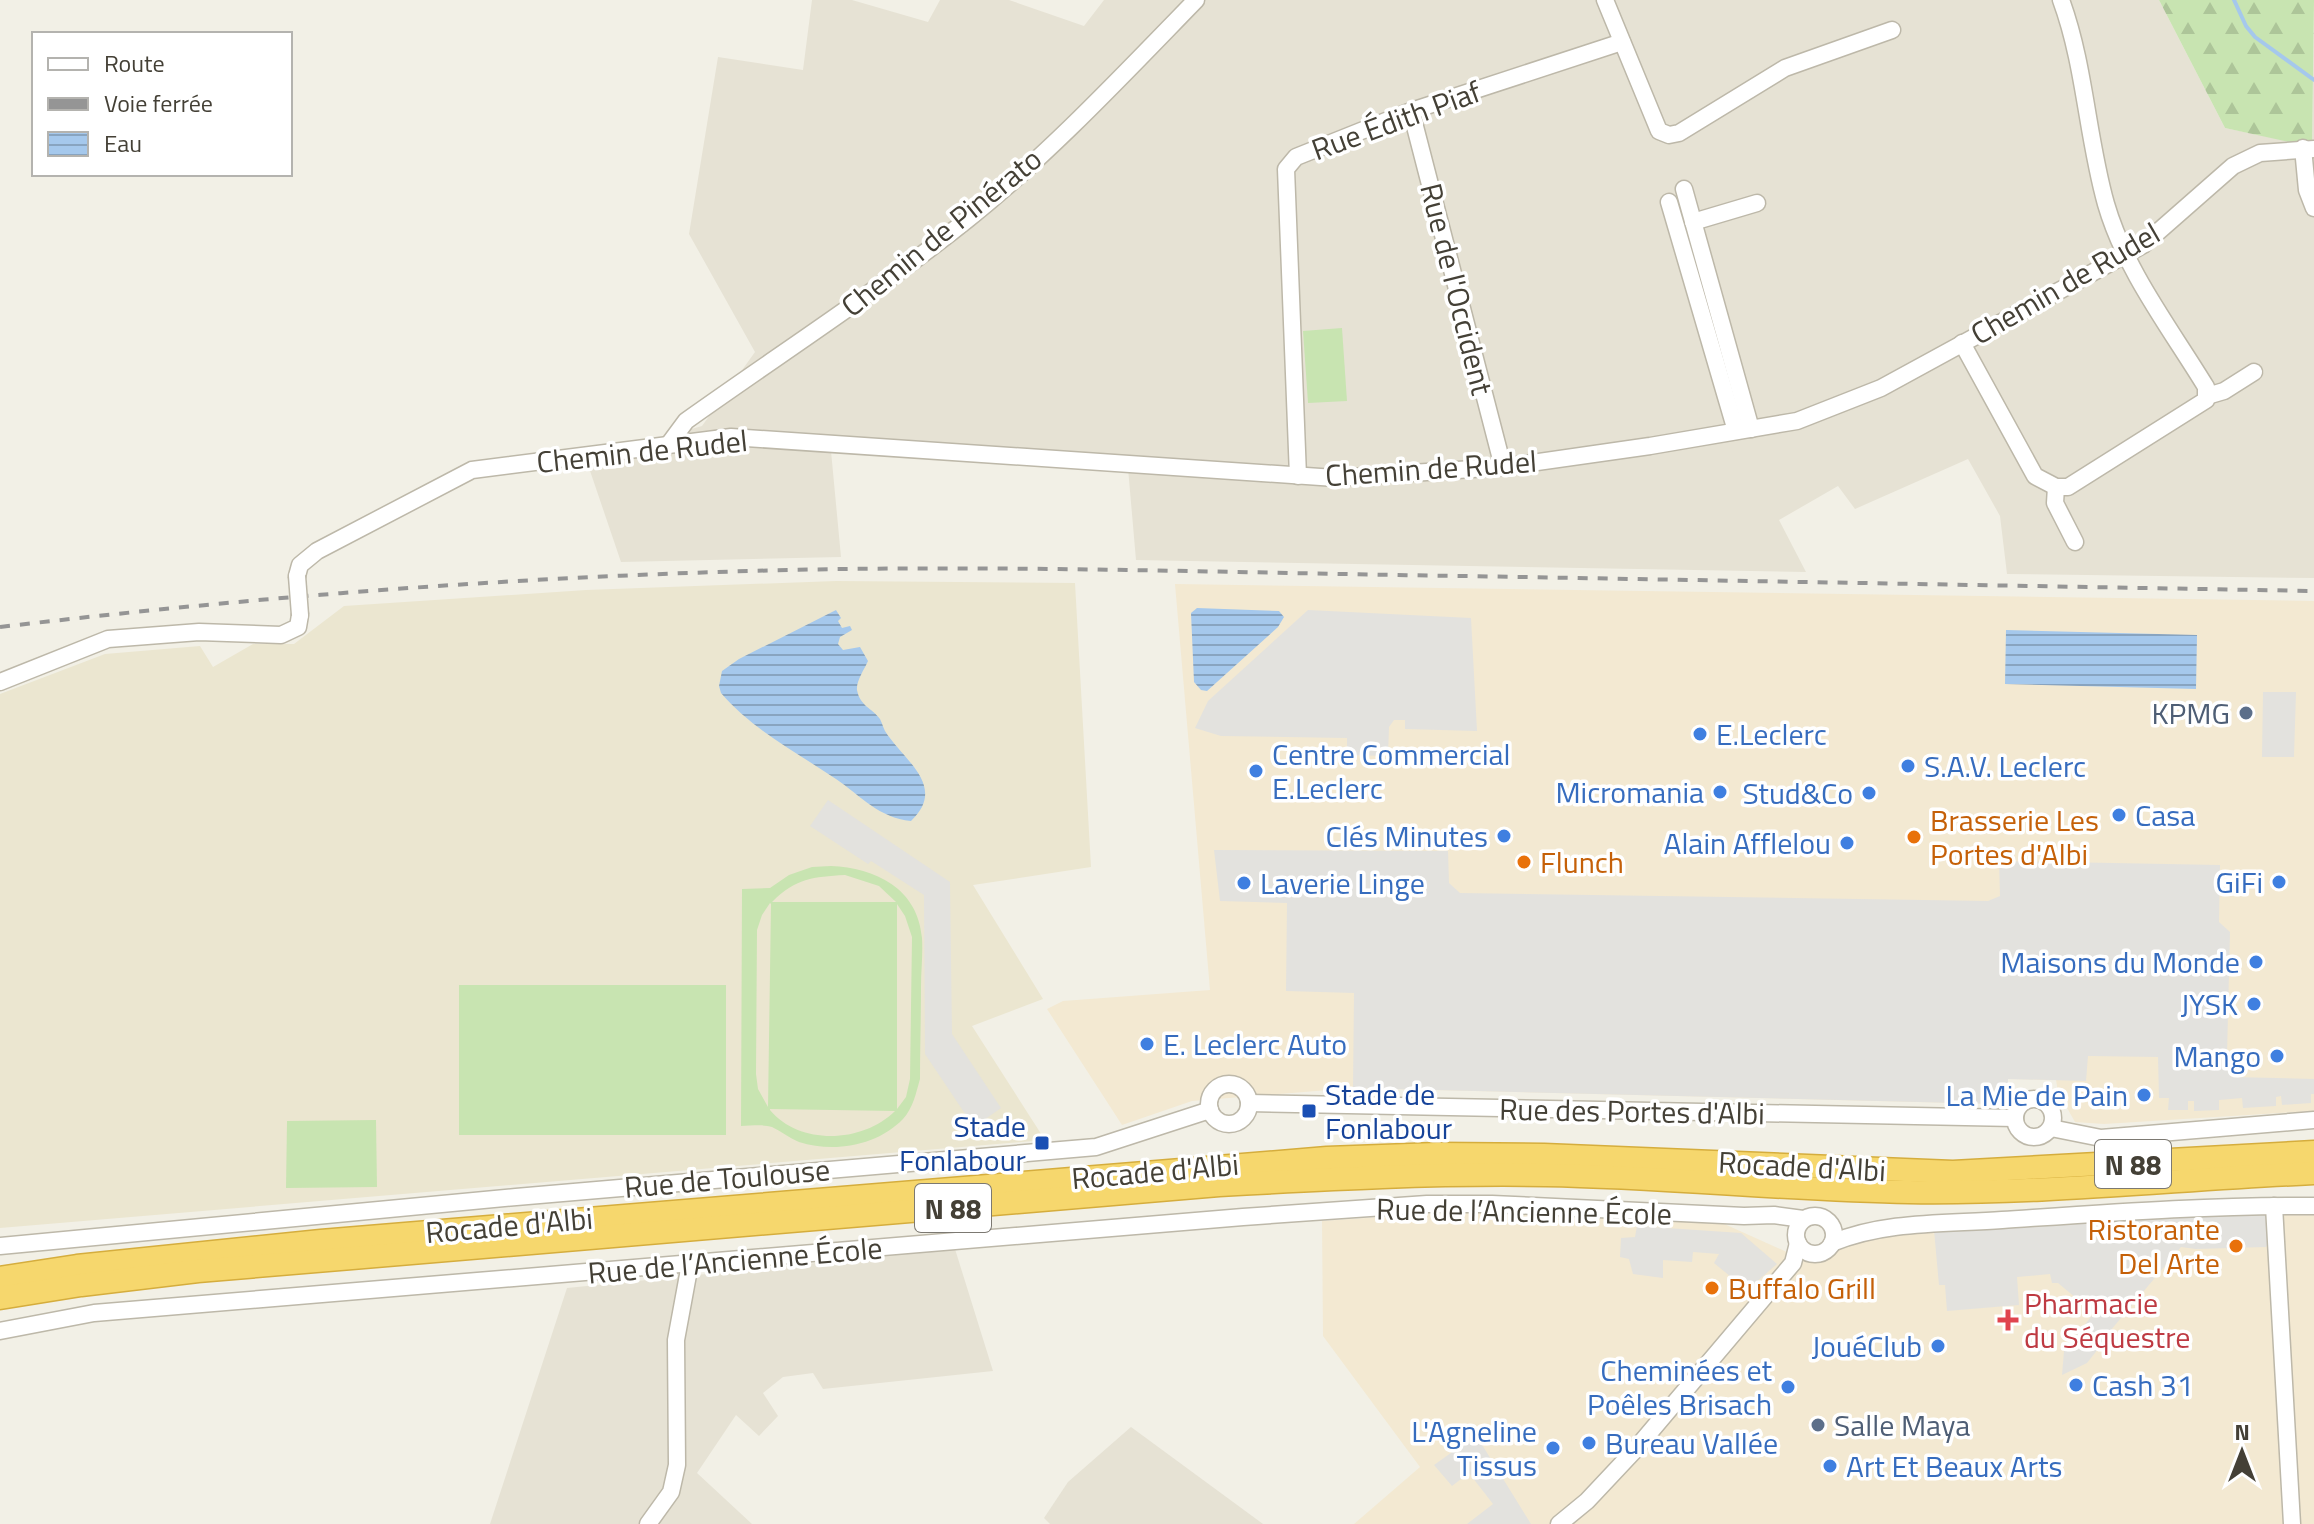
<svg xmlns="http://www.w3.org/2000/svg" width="2314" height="1524" font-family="'Titillium Web',sans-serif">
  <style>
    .residential { fill: #e6e2d4 }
    .commercial { fill: #f3e9d2 }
    .education { fill: #ebe6d0 }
    .forest { fill: url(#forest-firs) }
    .pitch { fill: #c8e4b1; fill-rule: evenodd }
    .parking { fill: #e3e2de }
    .water { fill: url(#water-rules) }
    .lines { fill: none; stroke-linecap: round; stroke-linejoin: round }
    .stream { stroke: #a5c8ec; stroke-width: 4 }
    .minor-casing { stroke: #bdb8a9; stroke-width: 19 }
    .highway-casing { stroke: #d5ad3d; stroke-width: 25 }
    .minor { stroke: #fff; stroke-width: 16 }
    .highway { stroke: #f6d76d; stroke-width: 22 }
    .rail { stroke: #959595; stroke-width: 4; stroke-dasharray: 10 10; stroke-linecap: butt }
    .minor-bridge-casing { stroke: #bdb8a9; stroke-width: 19; stroke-linecap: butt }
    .minor-bridge { stroke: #fff; stroke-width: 16 }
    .service-dot { fill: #5c6f8a; stroke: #fff; stroke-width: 3 }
    .shop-dot { fill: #3f7fe0; stroke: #fff; stroke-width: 3 }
    .food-dot { fill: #e8710a; stroke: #fff; stroke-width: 3 }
    .transit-dot { fill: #1a4fb4; stroke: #fff; stroke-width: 3 }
    .health-dot { fill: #e0444e; stroke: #fff; stroke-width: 3 }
    .labels { text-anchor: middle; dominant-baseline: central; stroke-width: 7; stroke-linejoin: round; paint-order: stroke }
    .shield { fill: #fff; stroke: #7c7972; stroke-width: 2 }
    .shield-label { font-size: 28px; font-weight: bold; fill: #444036 }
    .street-label { font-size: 30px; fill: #444036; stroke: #fff }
    .service-label { font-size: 30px; fill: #4e5e75; stroke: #fff; text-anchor: end }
    .shop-label { font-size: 30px; fill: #366cbe; stroke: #fff; text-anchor: end }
    .food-label { font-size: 30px; fill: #c56008; stroke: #fff; text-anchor: start }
    .transit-label { font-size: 30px; fill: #164399; stroke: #fff; text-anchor: start }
    .health-label { font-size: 30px; fill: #be3a42; stroke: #fff; text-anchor: start }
  </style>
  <defs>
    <pattern id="forest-firs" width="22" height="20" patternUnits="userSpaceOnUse" patternTransform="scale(2)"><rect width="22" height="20" fill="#c8e4b1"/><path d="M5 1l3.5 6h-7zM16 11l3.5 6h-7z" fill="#adc599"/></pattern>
    <pattern id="water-rules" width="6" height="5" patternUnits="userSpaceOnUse" patternTransform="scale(2)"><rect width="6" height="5" fill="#a5c8ec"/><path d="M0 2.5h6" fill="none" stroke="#88a4c0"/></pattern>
  </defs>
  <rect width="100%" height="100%" fill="#f2f0e6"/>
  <!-- residential -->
  <g class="residential">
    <path d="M812,0h40l76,22 12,-22h69l75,26 20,-26h1055l66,128 87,18 2,-136v568l-307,-4 -7,-58 -32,-57 -113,50 -17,-23 -59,34 27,52 -670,-12 -8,-92 -297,-17 10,106 -220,5 -35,-103 116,-33 53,-74 -66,-118 29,-177 85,13z"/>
    <path d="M955,1249l38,122 -170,18 -10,-16 -30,4 -20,16 15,23 -19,20 -23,-21 -39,58 55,51h-262l77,-236z"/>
    <path d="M1131,1427l132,97h-213l-6,-6 24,-36z"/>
  </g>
  <!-- commercial -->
  <g class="commercial">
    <path d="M1175,584l1139,17v510l-210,13 -29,-2 -17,-30 -2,-12 -48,-1v15l-10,10 -645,-16 -161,13 -70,24 -75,-116 16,-8 147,-11z"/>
    <path d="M1469,1211l242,7 78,35 61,-13 84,-10 380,-18v312h-960l66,-57 -97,-131 -1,-115z"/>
  </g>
  <!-- education -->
  <path class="education" d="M836,581l239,2 16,284 -118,18 70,114 -71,27 73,114 -1045,88v-534l105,-40 95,-8 13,21 40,-23h41l50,-38 242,-16z"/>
  <!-- forest -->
  <path class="forest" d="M2159,0h155l-2,147 -87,-19z"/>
  <!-- pitch -->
  <g class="pitch">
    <path d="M1342,328l5,73 -39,2 -5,-72z"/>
    <path d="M831,866c44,2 87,22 91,72 1,16 -1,33 -1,49 0,31 -1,61 -1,92 -4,14 -7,29 -17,40 -26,27 -69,34 -104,23 -10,-4 -18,-11 -27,-15 -8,-3 -22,-1 -31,-1l1,-237 28,-1 19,-13 23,-8zM845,875l34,11 17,16h-124c24,-24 41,-25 73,-27zM770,903l1,1 -3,203 -10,-18 -2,-15 1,-144 5,-15zM897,904l8,12 7,21 -2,142 -4,18 -9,12zM770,1110v-1l125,2c-32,32 -95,35 -125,-1z"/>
    <rect x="459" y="985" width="267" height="150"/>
    <path d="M376,1120l1,67 -91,1 1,-67z"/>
  </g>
  <!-- parking -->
  <g class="parking">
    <path d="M1308,610l163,8 6,113 -72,-2v-9h-11l-5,7 -1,29 -41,-1v-17l-126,-2 -26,-8 13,-27z"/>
    <path d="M2263,692h33l-2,65h-32z"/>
    <path d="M828,800l122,82 2,152 49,74 -27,19 -49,-73 -1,-159 -53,-34 -3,3 -58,-38z"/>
    <path d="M1214,850l234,1 1,32 11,10 528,8 12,-5 -1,-35 221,4 -1,57 11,10 -3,124 4,21 83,2v15h-3v9l-29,2 -1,-9 -5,1v9l-33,2 -1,-10 -23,2v10l-25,1v-10h-6v9h-20l1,-12h-10l-1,-41 -70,-1 -2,25 -78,-2v15l-10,10 -645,-16 1,-95 -68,-2 1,-88 -67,-2z"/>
    <path d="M2268,1212l4,24 -6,11 -70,2 -15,-2 -76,90 1,2 -19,24 -25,12 2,-24 30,-38 -36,-30h-6l-2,-9 -33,3 2,28 -72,6 -2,-26h-6l-5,-55z"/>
    <path d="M1637,1226l104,7 36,31 -30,26 -33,-27 5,-9 -26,-2 -1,10 -29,-2v18l-30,-4 -4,-15 -9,-2 1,-19 14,-1z"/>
    <path d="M1476,1435l55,89h-64l26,-20 -24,-31 -17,13 -18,-21z"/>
  </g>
  <!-- water -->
  <g class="water">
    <path d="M1197,608l82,3 5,6 -6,10 -71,64 -6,-1 -7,-8 -3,-69z"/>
    <path d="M836,610l5,8 -3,3 4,7 8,-2 2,4 -12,7 -2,7 5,6 17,-3 8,14c-4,9 -12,20 -11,29 3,16 15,18 23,29 2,4 3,8 5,12 18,29 63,55 26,90 -32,-3 -50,-25 -75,-42 -40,-27 -83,-49 -115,-86l-2,-7 3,-15 17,-12z"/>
    <path d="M2006,630l191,5 -1,54 -191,-5z"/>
  </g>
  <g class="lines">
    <!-- stream -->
    <path class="stream" d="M2234,0l12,26 9,11 59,43"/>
    <defs>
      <g id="minor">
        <path d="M1605,0l54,131 10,4 10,-2 106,-65 107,-38"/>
        <path d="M1411,111l92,356"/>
        <path d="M2303,148l4,42 7,18"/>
        <path d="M1684,189l67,240"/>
        <path d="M1669,202l67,229"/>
        <path d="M1693,222l64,-19"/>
        <path d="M1962,343l73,133 21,11h12l138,-87v-13c-36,-59 -81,-117 -100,-183 -19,-67 -21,-139 -45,-204"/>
        <path d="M2207,396l17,-5 30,-19"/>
        <path d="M669,444l17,-23c94,-67 192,-130 282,-202 82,-66 155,-144 228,-219"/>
        <path d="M1298,476l-12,-307 10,-12 115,-46 211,-69"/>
        <path d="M2056,487l-1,16 20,39"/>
        <path d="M297,576l3,-11 17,-14 155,-81 259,-33 604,41 168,-11 147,-21 147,-25 84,-33 262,-143 90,-79 27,-13 54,-4"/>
        <path d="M0,682l108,-43 91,-7 82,3 17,-8 2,-12"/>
        <circle cx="1229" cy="1104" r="20"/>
        <circle cx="2034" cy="1118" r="19"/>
        <path d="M1249,1103l766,15"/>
        <path d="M2051,1128l50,10 213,-18"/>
        <path d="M2274,1206l18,318"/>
        <circle cx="1815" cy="1235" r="19"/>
        <path d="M1832,1243c52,-22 114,-19 170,-23 104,-7 208,-15 312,-14"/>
        <path d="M0,1246l516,-49 580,-50 114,-37"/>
        <path d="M0,1331l94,-18 1149,-96 184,-13h65l252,12 30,-1 29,4"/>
        <path d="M648,1524l23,-32 6,-27 -1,-125 14,-76"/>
        <path d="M1559,1524l28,-23 47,-50 159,-188 5,-20"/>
      </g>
      <g id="highway">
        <path d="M0,1278l77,-12 244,-25 1006,-83 110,-4 107,1 409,17 361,-20"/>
        <path d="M0,1298l81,-13 117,-14 1021,-86c109,-6 218,-12 327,-10 121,2 242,15 363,17 135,2 270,-13 405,-19"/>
      </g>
    </defs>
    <!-- minor casing -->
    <use href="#minor" class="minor-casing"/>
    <!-- highway casing -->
    <use href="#highway" class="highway-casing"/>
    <!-- minor -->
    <use href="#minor" class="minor"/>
    <!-- highway -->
    <use href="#highway" class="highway"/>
    <!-- rail -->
    <path class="rail" d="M0,627c262,-31 525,-51 789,-57 225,-5 450,3 675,6 284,5 567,10 850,15"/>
    <defs>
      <path id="minor-bridge" d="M297,576l3,39"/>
    </defs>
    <!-- minor-bridge casing -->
    <use href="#minor-bridge" class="minor-bridge-casing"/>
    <!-- minor-bridge -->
    <use href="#minor-bridge" class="minor-bridge"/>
  </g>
  <!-- markers -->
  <g class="service-dot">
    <circle cx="2246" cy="713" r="8"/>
    <circle cx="1818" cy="1425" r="8"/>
  </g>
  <g class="shop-dot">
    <circle cx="1700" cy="734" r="8"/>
    <circle cx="1908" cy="766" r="8"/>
    <circle cx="1256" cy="771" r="8"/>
    <circle cx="1720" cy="792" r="8"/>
    <circle cx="1869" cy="793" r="8"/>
    <circle cx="2119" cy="815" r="8"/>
    <circle cx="1504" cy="836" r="8"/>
    <circle cx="1847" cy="843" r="8"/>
    <circle cx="2279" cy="882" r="8"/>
    <circle cx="1244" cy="883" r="8"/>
    <circle cx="2256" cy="962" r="8"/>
    <circle cx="2254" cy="1004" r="8"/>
    <circle cx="1147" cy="1044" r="8"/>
    <circle cx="2277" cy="1056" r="8"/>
    <circle cx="2144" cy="1095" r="8"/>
    <circle cx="1938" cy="1346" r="8"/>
    <circle cx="2076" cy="1385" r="8"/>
    <circle cx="1788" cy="1387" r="8"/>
    <circle cx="1589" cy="1443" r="8"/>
    <circle cx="1553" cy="1448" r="8"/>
    <circle cx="1830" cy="1466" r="8"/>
  </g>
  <g class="food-dot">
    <circle cx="1914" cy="837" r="8"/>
    <circle cx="1524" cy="862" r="8"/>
    <circle cx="2236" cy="1246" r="8"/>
    <circle cx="1712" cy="1288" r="8"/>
  </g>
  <g class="transit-dot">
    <rect x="1301" y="1103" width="16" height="16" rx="4"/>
    <rect x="1034" y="1135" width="16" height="16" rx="4"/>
  </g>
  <path class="health-dot" d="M2004 1308h8v8h8v8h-8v8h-8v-8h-8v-8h8z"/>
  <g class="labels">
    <!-- shield labels -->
    <g class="shield">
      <rect x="2095" y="1140" width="76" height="48" rx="6"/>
      <rect x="915" y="1184" width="76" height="48" rx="6"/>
    </g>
    <g class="shield-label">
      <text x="2133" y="1164">N 88</text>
      <text x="953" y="1208">N 88</text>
    </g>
    <!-- street labels -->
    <g class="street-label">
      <text transform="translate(1396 120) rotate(-20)">Rue Édith Piaf</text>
      <text transform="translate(941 232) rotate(-39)">Chemin de Pinérato</text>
      <text transform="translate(2065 283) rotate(-30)">Chemin de Rudel</text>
      <text transform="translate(1457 289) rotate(76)">Rue de l'Occident</text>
      <text transform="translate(642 451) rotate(-6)">Chemin de Rudel</text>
      <text transform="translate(1431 468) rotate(-4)">Chemin de Rudel</text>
      <text transform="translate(1632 1111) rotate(1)">Rue des Portes d'Albi</text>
      <text transform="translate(1802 1166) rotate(3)">Rocade d'Albi</text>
      <text transform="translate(1155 1171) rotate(-5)">Rocade d'Albi</text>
      <text transform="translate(727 1178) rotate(-5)">Rue de Toulouse</text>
      <text transform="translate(1524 1211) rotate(1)">Rue de l’Ancienne École</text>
      <text transform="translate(509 1225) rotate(-5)">Rocade d'Albi</text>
      <text transform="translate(735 1260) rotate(-5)">Rue de l’Ancienne École</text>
    </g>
    <!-- service labels -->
    <g class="service-label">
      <text x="2230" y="713">KPMG</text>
      <text x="1834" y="1425" text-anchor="start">Salle Maya</text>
    </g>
    <!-- shop labels -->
    <g class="shop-label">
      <text x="1716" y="734" text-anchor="start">E.Leclerc</text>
      <text x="1272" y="754" text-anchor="start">Centre Commercial<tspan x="1272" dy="34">E.Leclerc</tspan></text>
      <text x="1924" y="766" text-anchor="start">S.A.V. Leclerc</text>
      <text x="1704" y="792">Micromania</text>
      <text x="1853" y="793">Stud&amp;Co</text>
      <text x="2135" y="815" text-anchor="start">Casa</text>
      <text x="1488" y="836">Clés Minutes</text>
      <text x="1831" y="843">Alain Afflelou</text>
      <text x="2263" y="882">GiFi</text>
      <text x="1260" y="883" text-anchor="start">Laverie Linge</text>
      <text x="2240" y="962">Maisons du Monde</text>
      <text x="2238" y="1004">JYSK</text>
      <text x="1163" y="1044" text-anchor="start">E. Leclerc Auto</text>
      <text x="2261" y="1056">Mango</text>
      <text x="2128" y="1095">La Mie de Pain</text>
      <text x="1922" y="1346">JouéClub</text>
      <text x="1772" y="1370">Cheminées et<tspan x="1772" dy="34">Poêles Brisach</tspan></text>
      <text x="2092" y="1385" text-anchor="start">Cash 31</text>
      <text x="1537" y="1431">L'Agneline<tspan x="1537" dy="34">Tissus</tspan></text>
      <text x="1605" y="1443" text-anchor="start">Bureau Vallée</text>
      <text x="1846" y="1466" text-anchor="start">Art Et Beaux Arts</text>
    </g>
    <!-- food labels -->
    <g class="food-label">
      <text x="1930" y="820">Brasserie Les<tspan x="1930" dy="34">Portes d'Albi</tspan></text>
      <text x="1540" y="862">Flunch</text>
      <text x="2220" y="1229" text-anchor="end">Ristorante<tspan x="2220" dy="34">Del Arte</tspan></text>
      <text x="1728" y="1288">Buffalo Grill</text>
    </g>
    <!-- transit labels -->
    <g class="transit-label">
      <text x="1325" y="1094">Stade de<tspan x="1325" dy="34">Fonlabour</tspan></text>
      <text x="1026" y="1126" text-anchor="end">Stade<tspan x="1026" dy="34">Fonlabour</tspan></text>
    </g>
    <!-- health labels -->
    <g class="health-label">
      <text x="2024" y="1303">Pharmacie<tspan x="2024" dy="34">du Séquestre</tspan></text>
    </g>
  </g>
  <!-- legend -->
  <rect x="32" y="32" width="260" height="144" fill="#ffffff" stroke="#b4b3af" stroke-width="2"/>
  <rect x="48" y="58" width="40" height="12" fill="#ffffff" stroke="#b4b3af" stroke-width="2"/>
  <text x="104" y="72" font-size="24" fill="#444036">Route</text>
  <rect x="48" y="98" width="40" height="12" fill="#959595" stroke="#b4b3af" stroke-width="2"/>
  <text x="104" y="112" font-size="24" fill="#444036">Voie ferrée</text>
  <rect x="48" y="132" width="40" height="24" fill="url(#water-rules)" stroke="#b4b3af" stroke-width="2"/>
  <text x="104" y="152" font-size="24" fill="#444036">Eau</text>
  <!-- north arrow -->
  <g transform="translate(2242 1452)" stroke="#ffffff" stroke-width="6" paint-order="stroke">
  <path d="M0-6L14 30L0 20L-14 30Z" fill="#444036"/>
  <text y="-12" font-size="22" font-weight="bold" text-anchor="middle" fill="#444036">N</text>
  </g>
</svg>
